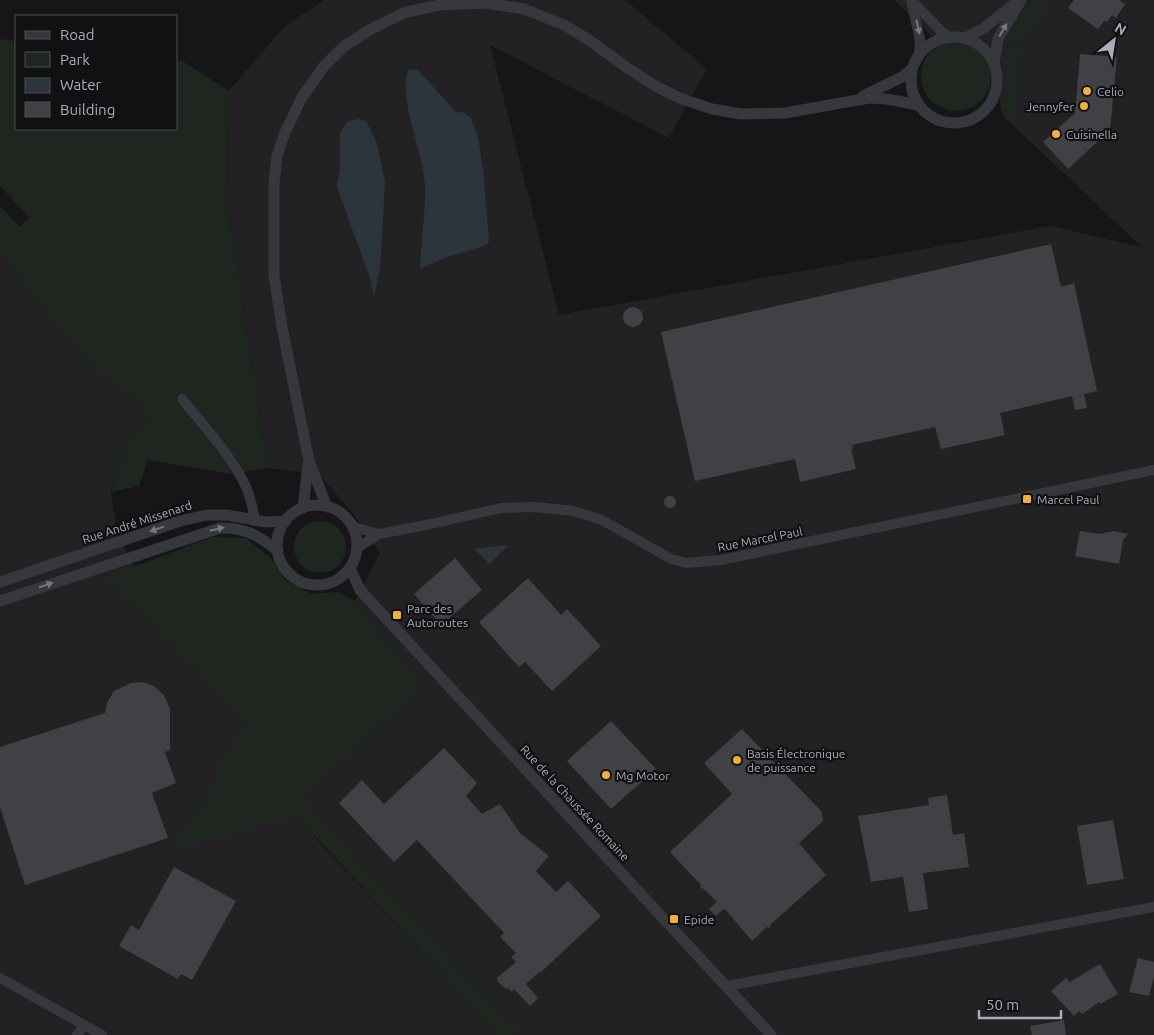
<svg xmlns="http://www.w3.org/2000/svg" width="1154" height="1035" font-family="Ubuntu,sans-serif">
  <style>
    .built { fill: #222225 }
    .green { fill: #1e261f }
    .water { fill: #2c353c }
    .building { fill: #404145 }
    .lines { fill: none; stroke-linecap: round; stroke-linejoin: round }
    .minor { stroke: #37383d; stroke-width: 10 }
    .tertiary { stroke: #37383d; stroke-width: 11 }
    .oneway { fill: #757881 }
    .poi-dot { fill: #f2b134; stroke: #111113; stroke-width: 2 }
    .labels { text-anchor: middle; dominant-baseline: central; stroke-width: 4.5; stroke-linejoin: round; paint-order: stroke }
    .poi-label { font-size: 12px; fill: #a8adb8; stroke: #111113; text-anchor: start }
    .street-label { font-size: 12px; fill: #a8adb8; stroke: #111113 }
  </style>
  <rect width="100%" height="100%" fill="#161618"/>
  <!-- built -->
  <path class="built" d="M324,0h301l82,69 -38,69 -179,-93 69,270 491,-89 92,21 -139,-131 -18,-75 -54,-6 -37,-35h260v1035h-633l-209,-227 1,27 174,189 8,11h-495v-783l44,60 49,55 59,47 -26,30 -15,48 6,41 20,40 287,112 -69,-84 25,-48 -25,-37 -35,-41 -52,-7 -40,-262 1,-115 54,-63z"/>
  <!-- green -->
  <g class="green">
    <path d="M1036,0h4l8,5 -27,37 -12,-5z"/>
    <path d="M0,39l16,2v88h160v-69l6,1 47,30 -1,115 40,262 -36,6 -84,-14 -9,26 -28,6 15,-48 25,-30 -58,-47 -49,-55 -44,-60v-46l20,21 9,-10 -29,-31z"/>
    <circle cx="956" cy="76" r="35"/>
    <path d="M1010,46h9l7,7 -8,3 2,22 -3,32 4,5 -11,3 -6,-15 4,-17 -2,-19 -4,-17z"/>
    <circle cx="320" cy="547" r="26"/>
    <path d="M213,537l33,1 25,20 14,22 26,14 28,-2 16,9 69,84 -121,113 218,237h-26l-8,-11 -192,-210 -116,35 -4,-6 33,-42 12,-38 28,-39 -142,-147z"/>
  </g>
  <!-- water -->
  <g class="water">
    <path d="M417,69l39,43 1,1 5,-2 9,7 7,19 5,32 6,72 -2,4 -40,12 -27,12c1,-27 6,-59 5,-85 -2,-32 -27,-85 -17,-114z"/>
    <path d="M357,119l9,2 11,22 8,40 -5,85 -6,29 -5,-22 -32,-88 3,-17v-38l7,-10z"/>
    <path d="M505,545l2,2 -18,17 -14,-15z"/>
  </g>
  <!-- building -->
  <g class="building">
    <path d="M1074,0h45l6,4 -9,14 -4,-3 -5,7 -2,-2 -7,9 -30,-21z"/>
    <path d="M1080,54l37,3 -7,73 -42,39 -25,-27 32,-29z"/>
    <path d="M1051,244l10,43 13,-4 23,108 -13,3 3,14 -12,2 -3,-14 -72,17 5,22 -64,14 -6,-22 -83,18 1,4h-2l5,20 -56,13 -5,-23 -100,22 -34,-149z"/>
    <circle cx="633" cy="317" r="10"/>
    <circle cx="670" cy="502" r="6"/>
    <path d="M1080,531l19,3 15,-3 14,3 -5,6 -4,24 -44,-8z"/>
    <path d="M455,558l27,32 -41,35 -27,-31z"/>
    <path d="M528,578l33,37 6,-6 34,37 -49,45 -27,-29 -6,5 -40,-45z"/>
    <path d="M142,682l12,4 10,9 6,14v41l-5,2 11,31 -24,10 16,45 -143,47 -25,-78v-60l105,-34 2,-10 7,-12 17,-8z"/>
    <path d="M611,721l45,48 -45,40 -44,-48z"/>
    <path d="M742,729l79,82 2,10 -24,22 27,32 -55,49 -1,4 -3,-1 -15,14 -27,-32 -1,1 -1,-1 -7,7 -7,-7 8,-7 -13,-13 -4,-1 1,-3 -31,-33 62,-58 -28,-31z"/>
    <path d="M444,748l33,35 -11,13 16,18 18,-10 20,29 29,23 -13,15 20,21 12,-11 33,35 -61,57 -1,-1 -13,12 12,14 -8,8 -16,-17 -2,3 -4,-4 -2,1 -8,-7 -1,-4 19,-16 -5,-5 5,-4 -16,-16 4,-4 -87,-93 -23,22 -55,-59 23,-23 22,24z"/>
    <path d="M947,795l6,40 11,-2 5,34 -46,6 5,36 -19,3 -6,-35 -32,5 -13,-66 71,-11 -1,-7z"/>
    <path d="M1113,820l11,59 -37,6 -10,-59z"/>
    <path d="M174,867l62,34 -44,79 -11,-6 -3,5 -59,-33 12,-21 8,5z"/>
    <path d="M1138,958l16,4v15l-5,19 -20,-4z"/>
    <path d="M1100,964l18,30 -18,10 -1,-2 -17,12 -3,-3 -5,5 -23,-25 15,-13 4,4z"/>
    <path d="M1064,1020l2,15h-34l-2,-9z"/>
  </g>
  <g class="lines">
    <!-- minor -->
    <g class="minor">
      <path d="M911,0l9,40 -1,13"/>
      <path d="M913,2l29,30 8,5"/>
      <path d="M182,399c21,26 59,67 68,99 2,7 4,15 5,23"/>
      <path d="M353,527l26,7"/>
      <path d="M357,548l22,-14 52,-10 70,-16 34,-1 39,4 28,9 69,39 16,4 34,-3 433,-90"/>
      <path d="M0,978l102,57"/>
      <path d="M727,988l5,-3 422,-78"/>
      <path d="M77,1035l7,-10"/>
    </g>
    <!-- tertiary -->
    <g class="tertiary">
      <circle cx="954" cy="80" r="43"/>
      <path d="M965,38l19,-10 34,-27"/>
      <path d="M994,63l4,-24 23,-39"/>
      <path d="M863,96l39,-19 9,-7"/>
      <circle cx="317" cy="545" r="40"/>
      <path d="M327,507l-18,-46 -27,-134 -8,-51v-93l3,-27 7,-21 17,-36 23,-33 19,-19 30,-19 33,-16 34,-7 45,-2 39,6 40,16 25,15 37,27 31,20 25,12 30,10 29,5 44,-1 84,-15 18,1 31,6"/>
      <path d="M303,508l5,-43"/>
      <path d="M350,568l10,22 411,445"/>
      <path d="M0,582l180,-61 27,-6h20l39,7 20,-1"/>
      <path d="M0,601l220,-73c24,-1 40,8 58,23"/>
    </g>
  </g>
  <!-- one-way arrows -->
  <defs><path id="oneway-solid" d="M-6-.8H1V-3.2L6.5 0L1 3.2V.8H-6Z" transform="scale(1.25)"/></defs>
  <g class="oneway">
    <use href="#oneway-solid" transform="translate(918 27) rotate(78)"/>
    <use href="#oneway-solid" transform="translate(1003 30) rotate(-60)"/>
    <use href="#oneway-solid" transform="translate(157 529) rotate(161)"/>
    <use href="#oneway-solid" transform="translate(217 529) rotate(-13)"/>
    <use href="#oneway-solid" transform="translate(46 585) rotate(-19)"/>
  </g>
  <!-- markers -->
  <g class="poi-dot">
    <circle cx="1087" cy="91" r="5"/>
    <circle cx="1084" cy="106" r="5"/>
    <circle cx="1056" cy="134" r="5"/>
    <rect x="1022" y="494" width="10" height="10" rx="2.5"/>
    <rect x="392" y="610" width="10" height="10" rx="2.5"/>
    <circle cx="737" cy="760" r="5"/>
    <circle cx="606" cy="775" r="5"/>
    <rect x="669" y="914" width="10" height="10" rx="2.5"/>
  </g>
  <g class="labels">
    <!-- poi labels -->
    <g class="poi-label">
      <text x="1097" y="91">Celio</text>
      <text x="1074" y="106" text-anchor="end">Jennyfer</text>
      <text x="1066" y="134">Cuisinella</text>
      <text x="1037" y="499">Marcel Paul</text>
      <text x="407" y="608">Parc des<tspan x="407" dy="14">Autoroutes</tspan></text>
      <text x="747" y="753">Basis Électronique<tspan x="747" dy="14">de puissance</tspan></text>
      <text x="616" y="775">Mg Motor</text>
      <text x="684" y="919">Epide</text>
    </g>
    <!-- street labels -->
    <g class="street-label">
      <text transform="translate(137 522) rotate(-18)">Rue André Missenard</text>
      <text transform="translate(760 539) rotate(-11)">Rue Marcel Paul</text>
      <text transform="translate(575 803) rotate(47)">Rue de la Chaussée Romaine</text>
    </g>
  </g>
  <!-- legend -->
  <rect x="15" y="15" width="162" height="115" fill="#111113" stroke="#4d4f55"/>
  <rect x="25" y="31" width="25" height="8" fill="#37383d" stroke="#4d4f55"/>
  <text x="60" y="40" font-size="15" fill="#a8adb8">Road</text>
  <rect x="25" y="52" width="25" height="15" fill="#1e261f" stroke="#4d4f55"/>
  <text x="60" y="65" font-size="15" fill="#a8adb8">Park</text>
  <rect x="25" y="78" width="25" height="15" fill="#2c353c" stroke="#4d4f55"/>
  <text x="60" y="90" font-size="15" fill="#a8adb8">Water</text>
  <rect x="25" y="102" width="25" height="15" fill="#404145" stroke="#4d4f55"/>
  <text x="60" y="115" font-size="15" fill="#a8adb8">Building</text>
  <!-- north arrow -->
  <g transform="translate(1114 40) rotate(30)" stroke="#111113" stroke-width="4" paint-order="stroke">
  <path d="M0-4L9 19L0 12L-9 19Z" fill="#a8adb8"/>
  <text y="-8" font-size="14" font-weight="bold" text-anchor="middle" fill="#a8adb8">N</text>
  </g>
  <!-- scale -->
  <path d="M979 1010v8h82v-8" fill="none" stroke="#a8adb8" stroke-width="2.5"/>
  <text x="986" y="1010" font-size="15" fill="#a8adb8" stroke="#111113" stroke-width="4" paint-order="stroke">50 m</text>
</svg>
